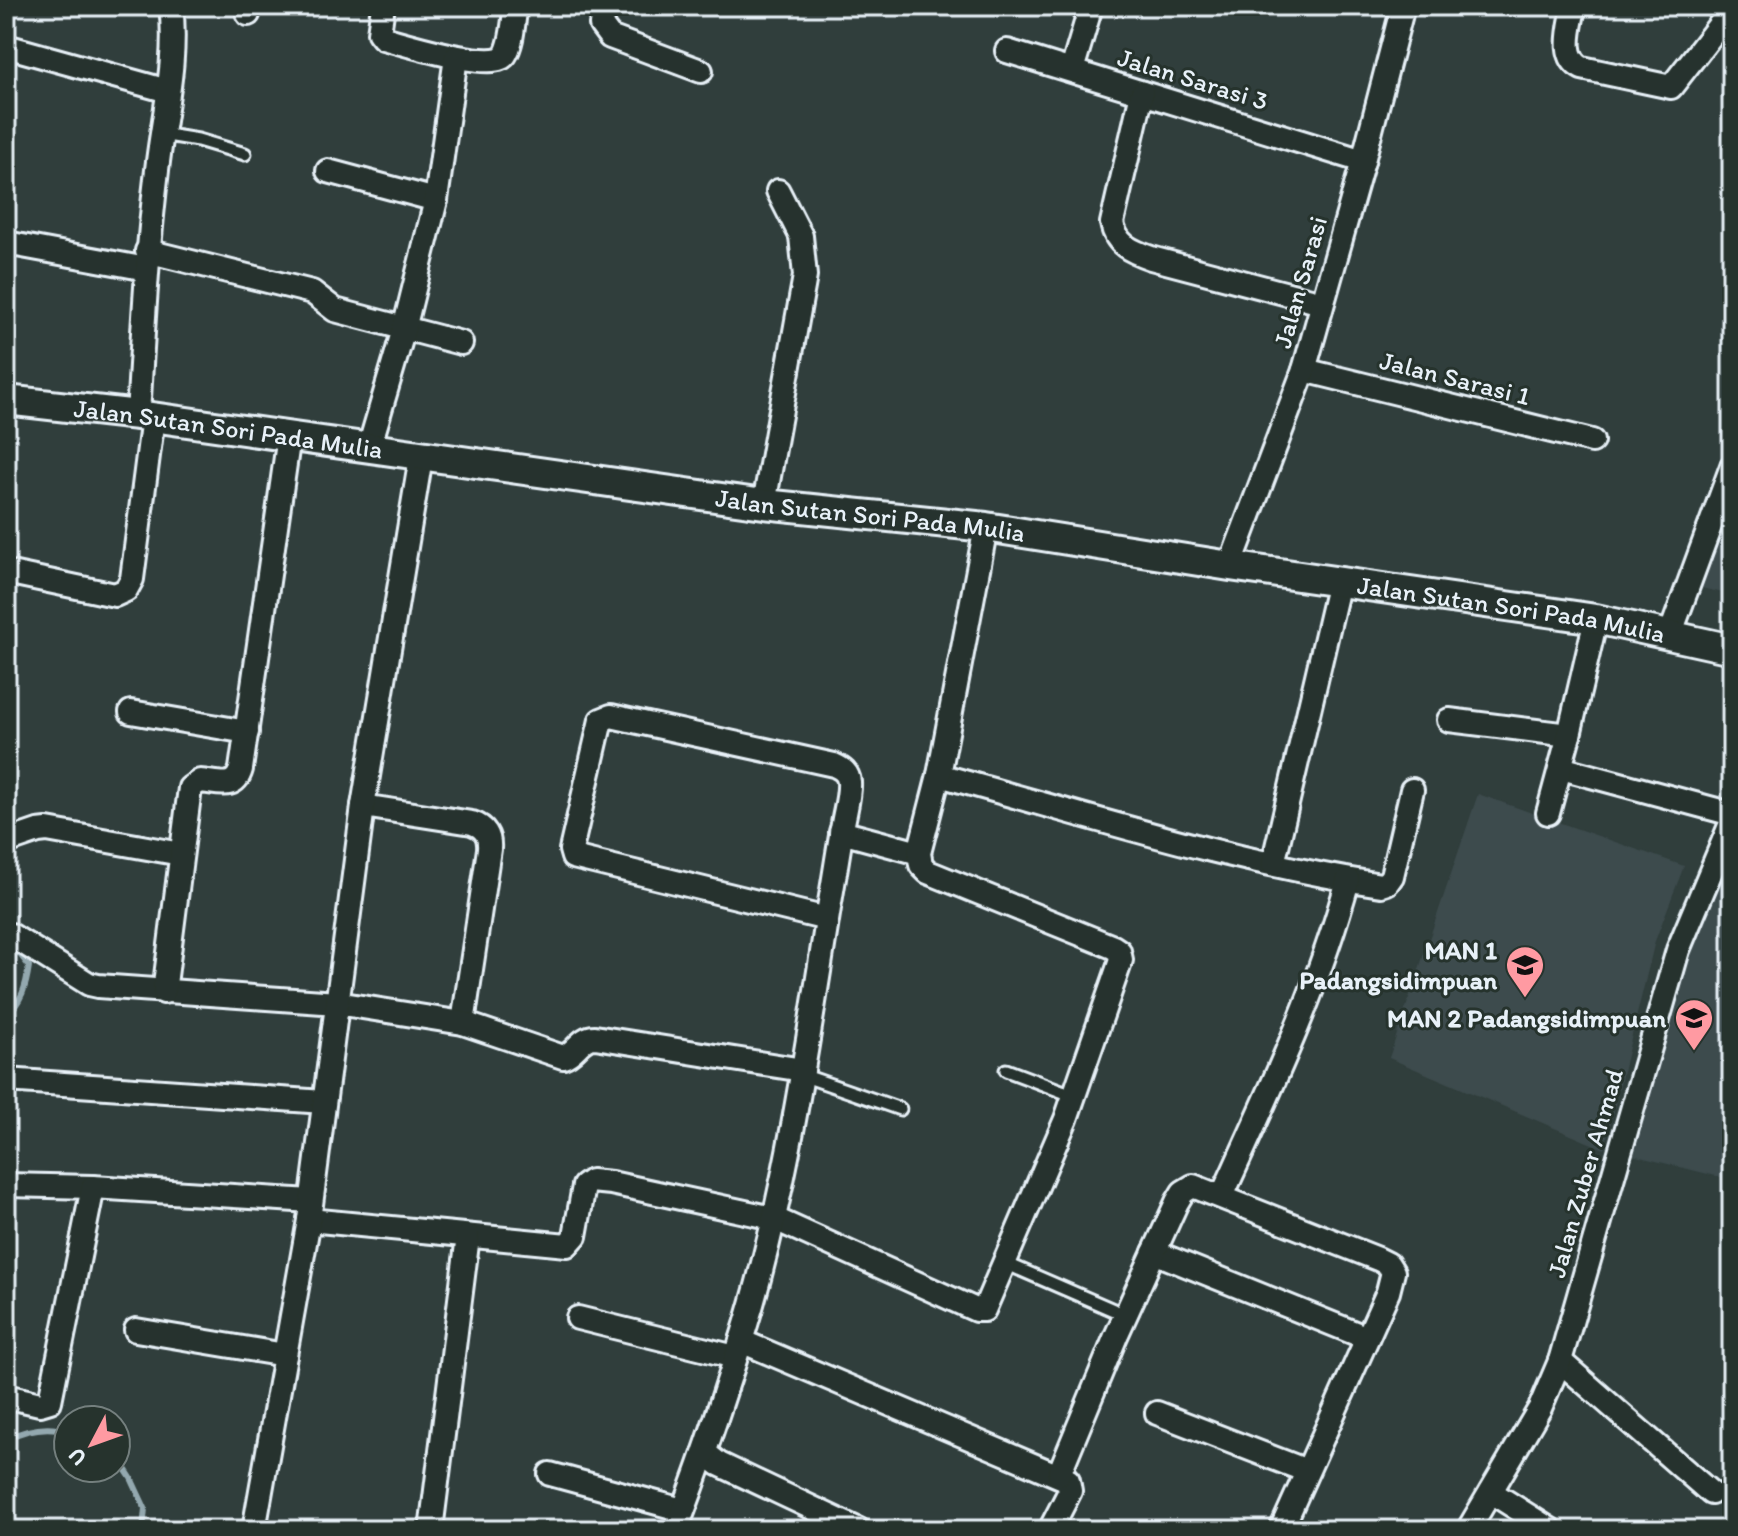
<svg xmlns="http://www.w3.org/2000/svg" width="1738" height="1536" font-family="Itim,sans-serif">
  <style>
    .built { fill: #3d4b4d }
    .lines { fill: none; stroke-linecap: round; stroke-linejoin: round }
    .stream { stroke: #93a8af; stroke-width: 6 }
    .service-casing { stroke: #e8f1f8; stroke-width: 17 }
    .minor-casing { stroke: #e8f1f8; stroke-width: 28 }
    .tertiary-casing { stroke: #e8f1f8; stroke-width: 34 }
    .service { stroke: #26332d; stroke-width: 11 }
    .minor { stroke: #26332d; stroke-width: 22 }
    .tertiary { stroke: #26332d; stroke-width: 28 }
    .labels { text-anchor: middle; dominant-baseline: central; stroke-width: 6; stroke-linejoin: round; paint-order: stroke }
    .street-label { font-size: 26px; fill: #e8f1f8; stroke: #26332d }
    .poi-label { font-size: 26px; font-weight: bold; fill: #e8f1f8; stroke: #26332d; text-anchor: end }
  </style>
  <rect width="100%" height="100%" fill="#303e3c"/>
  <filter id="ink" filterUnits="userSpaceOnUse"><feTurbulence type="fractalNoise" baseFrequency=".0125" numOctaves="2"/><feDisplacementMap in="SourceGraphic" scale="16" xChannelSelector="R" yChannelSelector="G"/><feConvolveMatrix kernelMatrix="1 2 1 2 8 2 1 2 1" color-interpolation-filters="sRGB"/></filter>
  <g filter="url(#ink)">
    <!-- built -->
    <g class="built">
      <path d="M1732,433v162l-35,-8z"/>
      <path d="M1478,794l206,72 -29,75 -51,208 -215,-91z"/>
      <path d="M1732,826v354l-104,-26 56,-204z"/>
    </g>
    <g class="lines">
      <!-- stream -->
      <g class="stream">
        <path d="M6,1016c16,-15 20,-29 23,-50l-15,-19"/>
        <path d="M6,1439c19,-9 41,-15 62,-7"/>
        <path d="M116,1455l15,23 14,30 -2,22"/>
      </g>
      <defs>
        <g id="service">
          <path d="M161,134l37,6 47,14"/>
          <path d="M1006,1070l66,25"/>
          <path d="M802,1075l98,34"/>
          <path d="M1005,1263l120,52"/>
        </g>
        <g id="minor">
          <path d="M383,6l-4,27 4,5c20,5 111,34 122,17 8,-12 8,-35 11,-49"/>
          <path d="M604,6l-3,19 9,12 91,34"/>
          <path d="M1574,6c-3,21 -14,51 8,62l89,19 61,-78"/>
          <path d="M248,14l2,-8"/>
          <path d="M6,46l162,45"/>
          <path d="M1007,51l356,110"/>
          <path d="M1072,70l19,-64"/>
          <path d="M1142,93l-30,130c4,22 19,28 39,35l171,45"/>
          <path d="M328,171l108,29"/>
          <path d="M6,243l141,26"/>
          <path d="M147,251l165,41 23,18 126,33"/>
          <path d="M1304,370l288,71"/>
          <path d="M138,415c5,-82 9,-163 19,-245 6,-55 21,-109 14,-164"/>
          <path d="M369,448l35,-119 32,-129 20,-143"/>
          <path d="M764,504l41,-228 -4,-40 -23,-45"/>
          <path d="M1230,566l74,-196 59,-209 40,-155"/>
          <path d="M6,572l109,23 11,-5 6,-11 21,-162"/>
          <path d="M1670,635l62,-169"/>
          <path d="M131,712l116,20"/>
          <path d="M1449,720l120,15"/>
          <path d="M1561,768l171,46"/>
          <path d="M939,775c146,40 292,87 442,110l6,-2 5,-7 20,-86"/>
          <path d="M363,806l109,17c13,4 18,13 17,26l-26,174"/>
          <path d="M1548,813l21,-78 27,-116"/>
          <path d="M841,832l78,21"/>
          <path d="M6,842l32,-11 9,-1 134,24"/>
          <path d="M1273,864l66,-282"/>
          <path d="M11,935l78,49 9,2 239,17 126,20 100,34c13,-4 17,-20 32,-20l208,33"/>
          <path d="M164,992l26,-204 10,-7c17,1 35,10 41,-12l48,-333"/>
          <path d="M6,1080l318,22"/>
          <path d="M6,1185l87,2 218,14"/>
          <path d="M1222,1196c47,-103 96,-206 126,-316"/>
          <path d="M309,1220l258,25 8,-9 9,-50 7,-5 20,2 162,35 203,92h8l82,-191 55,-159 -2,-9 -6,-4 -185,-75 -7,-7 -2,-12 20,-78 47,-248"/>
          <path d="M1154,1252l213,86"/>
          <path d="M578,1318l157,39"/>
          <path d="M136,1330l149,25"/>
          <path d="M741,1341l327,139 2,11 -20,39"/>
          <path d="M1560,1361l151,132"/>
          <path d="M6,1396l34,8 10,-3 43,-214"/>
          <path d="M1157,1413l150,58"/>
          <path d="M705,1453l14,11 140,66"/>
          <path d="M550,1474l133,36"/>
          <path d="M1059,1474l57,-138 61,-134 6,-10 10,-6 185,73 10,5 5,8 -5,20 -107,238"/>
          <path d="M1491,1492l60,38"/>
          <path d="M254,1530l55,-310 54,-414 58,-349"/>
          <path d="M431,1530l37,-294"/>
          <path d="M676,1530c24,-62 45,-125 65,-189 44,-140 65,-288 88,-433 5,-28 9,-56 14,-84 2,-13 7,-29 6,-42 -1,-9 -6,-13 -15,-17l-223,-49 -10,4 -30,130 2,7 254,62"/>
          <path d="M1468,1530l72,-122 20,-47 118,-411 54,-129"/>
        </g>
        <g id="tertiary">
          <path id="s1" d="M6,400l132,15 626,89 222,23 244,39 366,53 136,30"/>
        </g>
      </defs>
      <!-- service casing -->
      <use href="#service" class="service-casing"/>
      <!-- minor casing -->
      <use href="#minor" class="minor-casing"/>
      <!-- tertiary casing -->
      <use href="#tertiary" class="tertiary-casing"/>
      <!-- service -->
      <use href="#service" class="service"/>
      <!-- minor -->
      <use href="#minor" class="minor"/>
      <!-- tertiary -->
      <use href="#tertiary" class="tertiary"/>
    </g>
  </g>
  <!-- icons -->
  <defs>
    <symbol id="university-pin" viewBox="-11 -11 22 30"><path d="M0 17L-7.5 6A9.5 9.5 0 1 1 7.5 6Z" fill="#ff9aa2" stroke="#26332d"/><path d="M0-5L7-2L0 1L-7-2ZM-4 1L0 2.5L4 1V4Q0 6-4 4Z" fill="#111"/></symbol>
  </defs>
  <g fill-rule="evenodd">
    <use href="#university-pin" x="1503" y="943" width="44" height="60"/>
    <use href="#university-pin" x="1672" y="996" width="44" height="60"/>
  </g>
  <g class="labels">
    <!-- street labels -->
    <g class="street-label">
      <text transform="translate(1193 79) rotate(17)">Jalan Sarasi 3</text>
      <text transform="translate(1300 282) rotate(-74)">Jalan Sarasi</text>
      <text transform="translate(1455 378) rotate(14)">Jalan Sarasi 1</text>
      <text stroke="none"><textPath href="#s1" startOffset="224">Jalan Sutan Sori Pada Mulia</textPath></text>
      <text stroke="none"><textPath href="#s1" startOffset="872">Jalan Sutan Sori Pada Mulia</textPath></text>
      <text stroke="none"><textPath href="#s1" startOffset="1520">Jalan Sutan Sori Pada Mulia</textPath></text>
      <text transform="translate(1585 1173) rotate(-74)">Jalan Zuber Ahmad</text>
    </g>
    <!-- poi labels -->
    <g class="poi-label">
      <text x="1497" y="950">MAN 1<tspan x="1497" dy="30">Padangsidimpuan</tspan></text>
      <text x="1666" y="1018">MAN 2 Padangsidimpuan</text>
    </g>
  </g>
  <!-- margin -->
  <rect width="1738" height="1536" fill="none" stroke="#26332d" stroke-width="32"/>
  <rect x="16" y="16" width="1706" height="1504" fill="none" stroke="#e8f1f8" stroke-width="3" filter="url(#ink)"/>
  <!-- north arrow -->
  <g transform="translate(92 1444) rotate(229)"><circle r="38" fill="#26332d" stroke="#747f7e" stroke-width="2"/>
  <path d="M0-6L14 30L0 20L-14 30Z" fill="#ff9aa2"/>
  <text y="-12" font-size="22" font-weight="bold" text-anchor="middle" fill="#e8f1f8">U</text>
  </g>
</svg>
